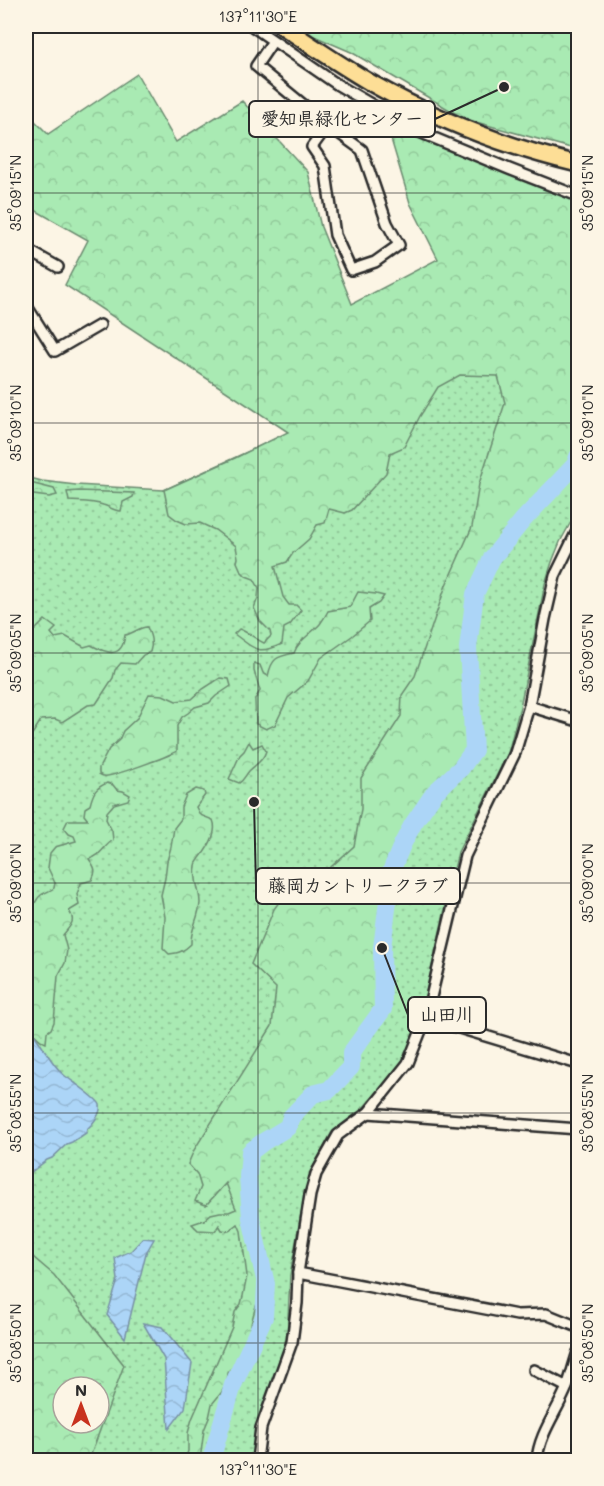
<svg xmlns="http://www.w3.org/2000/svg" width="604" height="1486" font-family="Mali,'Klee One',sans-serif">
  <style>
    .grass { fill: url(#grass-dots); stroke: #6a8a6f; stroke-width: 1.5; fill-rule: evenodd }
    .forest { fill: url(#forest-crowns); stroke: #6a8a6f; stroke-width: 1.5; fill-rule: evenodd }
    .water { fill: url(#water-waves); stroke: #7891a5; stroke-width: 1.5 }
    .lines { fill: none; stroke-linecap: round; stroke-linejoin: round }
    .river { stroke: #acd5f7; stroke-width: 18 }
    .street-casing { stroke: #2b2b2b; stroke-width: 14 }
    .primary-casing { stroke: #2b2b2b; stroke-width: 20 }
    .street { stroke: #fcf5e5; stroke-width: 9 }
    .primary { stroke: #fdde96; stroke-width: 15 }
    .ticks { fill: none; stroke: #2b2b2b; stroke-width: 1.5; stroke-opacity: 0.45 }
    .leader { fill: none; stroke: #2b2b2b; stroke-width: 2 }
    .callout-dot { fill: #2b2b2b; stroke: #fcf5e5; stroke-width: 2 }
    .callout { fill: #fcf5e5; stroke: #2b2b2b; stroke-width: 2 }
    .callout-label { font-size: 18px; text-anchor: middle; font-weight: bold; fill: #2b2b2b }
    .neatline { fill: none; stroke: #2b2b2b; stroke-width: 2 }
    .ticks-label { font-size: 15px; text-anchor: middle; fill: #2b2b2b }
  </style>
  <defs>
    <pattern id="grass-dots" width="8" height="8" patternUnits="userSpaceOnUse" patternTransform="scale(1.5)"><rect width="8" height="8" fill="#a9eab3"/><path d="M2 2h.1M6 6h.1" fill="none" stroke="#92c99a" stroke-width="1.8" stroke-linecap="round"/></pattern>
    <pattern id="forest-crowns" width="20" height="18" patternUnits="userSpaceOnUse" patternTransform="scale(1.5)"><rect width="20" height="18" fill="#a9eab3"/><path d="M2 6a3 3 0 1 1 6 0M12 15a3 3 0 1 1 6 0" fill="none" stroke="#92c99a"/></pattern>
    <pattern id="water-waves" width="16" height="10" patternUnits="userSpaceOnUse" patternTransform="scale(1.5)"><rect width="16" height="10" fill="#acd5f7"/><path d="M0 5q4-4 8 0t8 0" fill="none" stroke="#94b7d4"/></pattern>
  </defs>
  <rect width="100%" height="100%" fill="#fcf5e5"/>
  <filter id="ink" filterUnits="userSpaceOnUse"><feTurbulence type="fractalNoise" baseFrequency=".0167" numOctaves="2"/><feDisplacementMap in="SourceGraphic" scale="12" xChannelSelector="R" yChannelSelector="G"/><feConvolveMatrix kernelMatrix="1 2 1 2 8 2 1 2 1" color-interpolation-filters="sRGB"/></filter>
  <g filter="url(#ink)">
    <!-- grass -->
    <path class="grass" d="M578,234v283l-7,5 -11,20 -8,20 -7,22 -25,123 -12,46 -50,99 -38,167 -16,42 -41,47 -31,24 -20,37 -8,28 -14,78 -3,66 -30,87 -6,32h-225v-983l16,4 34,4 88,5 124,-57zM63,1387h36v36h-36z"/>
    <!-- forest -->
    <g class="forest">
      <path d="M299,26h279v124l-113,-31 -114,-67 -44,-19z"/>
      <path d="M137,74l39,68 66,-41 66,71 13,55 31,77 86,-45 -28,-56 -25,-84 75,36 118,46v246l-1,5 -7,8 -1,7 -17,20 -26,25 -32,38 -19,38 -12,54 4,49v29l3,27 -3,8 -7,10 -34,35 -17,25 -26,54 -3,91 -5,27 3,10 -28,43 -2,14 -4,8 -10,6 -13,12 -11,3 -8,6 -13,15 -4,10 -37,24 -4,7 -3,22 2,24 3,18 8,23 9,49c-16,25 -10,61 -35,82l-1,9 -6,11 -9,11 -3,14 -5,12 -4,30h-14v-3l2,-6v-18l4,-14 40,-92 3,-15 6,-8 2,-8 4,-20 -6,-45 -3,-7 -9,7 -7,-1 -3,-5 -4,6 -17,-1 -6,-6 12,-4 7,-6 9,-2h9l7,-3 -10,-26 -20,22 -11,-4 6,-14 -4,-13 -9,-10 6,-14 78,-124 4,-38 -25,-24 23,-55 15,-21 22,-3 43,-39 7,-37v-31l40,-62 1,-21 13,-19 31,-91 26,-58 7,-43 26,-81 -7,-27 -38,-1 -22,12 -18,29 -16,31 -14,6 -4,20 -34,37 -7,3 -16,-4 -4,14 -8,2 -8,14 -16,14 -6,9 -12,4 8,31 6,8h7l5,5 -11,15 -6,3 -2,16c-26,12 -28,4 -48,-10l5,-5c9,3 16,10 25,14l7,-7 -1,-5 -10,-10 -6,-13 4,-10 1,-10 -5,-9 -8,-3 -5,-5 -4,-9 1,-4 -2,-12 -21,-16 -15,-7 -14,1 -9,-4 -8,-6 -5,-24 71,-32 53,-26 -223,-147 23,-45 -62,-35v-93l22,22z"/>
      <path d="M26,482l28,7 3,6 -8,2 -23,-3z"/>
      <path d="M79,491l55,2 -1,4 -10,5 -2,9c-7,0 -11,-4 -18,-6 -11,-4 -23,-3 -34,-4l-2,-9z"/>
      <path d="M358,592l18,2 8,2 -5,7 -10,6 1,12 -18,15 -31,22 -13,23 -20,17 -13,27 -9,4 -10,-5 -1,-25 5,-8 -6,-20v-8l6,2 3,8 5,3c4,-18 8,-19 26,-23 4,-12 18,-20 26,-29 3,-4 6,-9 8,-13l22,-4z"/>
      <path d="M45,620l11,8 -5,5 4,5 10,-2 19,11 7,-2c15,8 31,15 34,-10 8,-1 14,-8 22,-8 4,9 6,16 3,25l-7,3 -8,9 -14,-1 -6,7 -2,8 -17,26 -8,1 -26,17 -7,-3 -14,1 -8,13 -7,7v-115l9,5z"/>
      <path d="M220,678l9,1 2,7 -15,10 -7,7 -14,4 -7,6 -6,4 -5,9v25c-8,5 -67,27 -73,25 -2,0 -3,-1 -5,-2v-6l10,-19 10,-9 4,-9 14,-13 12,-24 14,1 13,6 16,-2 11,-10z"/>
      <path d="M249,742l4,6 9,-4 4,7c-3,10 -10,13 -17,20 -4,5 -5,9 -10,12l-10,-4 11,-24 4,-4z"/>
      <path d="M107,783l6,2 4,5 6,1 7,4 -2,5 -14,4 -7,8 -1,7 6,12 1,9c-9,6 -12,16 -24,19 6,8 8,12 3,21l-11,3 -4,11 2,11 -10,6c8,11 0,16 -6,24l4,15 -2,13 -7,13 -4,46 -3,7 -4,3 -1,11c-9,-3 -12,-12 -20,-16v-122c13,1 7,-4 15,-10 3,-2 9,-4 13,-7l1,-5 -7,-15 2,-15 5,-6 21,-6 -2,-5 -5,-2 -5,-6 4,-8h20l-4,-5 1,-7 5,-3c3,-12 5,-17 17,-22z"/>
      <path d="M196,789l8,2 1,4 -9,12 4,8 13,5c5,12 -5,28 -13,38 -2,4 -4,4 -4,8 -3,12 4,25 4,37 -1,15 -10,27 -9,41 -7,7 -12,9 -22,10l-6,-6 2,-31 -4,-22 4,-17 2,-17 4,-14 3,-19 7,-9v-12l5,-12z"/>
      <path d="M26,1252h1l27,23 70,90 -35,95h-56l-7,-33zM63,1387h36v36h-36z"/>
    </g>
    <!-- water -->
    <g class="water">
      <path d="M26,1027c10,6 13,16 20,25 5,8 11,17 18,23 6,5 35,24 36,30 2,8 -8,20 -13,24l-1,4 -14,9 -5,2 -15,14 -5,2 -21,16z"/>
      <path d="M143,1238l11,1 -8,14 -21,85 -18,-23 11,-35 -3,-22 16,-7z"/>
      <path d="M143,1323l19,4 30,36 -7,45 -16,21 -5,-70z"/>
    </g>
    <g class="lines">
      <!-- river -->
      <path class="river" d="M211,1460l22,-75 31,-68 2,-33 -15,-66 -3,-42 2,-24 13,-10 25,-15 3,-10 22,-23 16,-4 22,-23v-14l32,-44 -1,-61 10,-79 10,-24 11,-21 22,-32 26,-24 13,-18 -6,-102 7,-54 17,-36 31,-38 52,-55 3,-8"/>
      <defs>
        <g id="street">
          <path d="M252,26l86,59 79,46 92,38 69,27"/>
          <path d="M273,41l-17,25 72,59"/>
          <path d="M328,125l34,25 25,73 12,22 -24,17 -24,8 -16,-35 -10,-69 -13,-19z"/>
          <path d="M26,249l32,18"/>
          <path d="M26,305l29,46 45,-26"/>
          <path d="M529,706l49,15"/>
          <path d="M426,1018l152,46"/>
          <path d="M368,1113l210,16"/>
          <path d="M298,1273l219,42 29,-1 32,13"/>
          <path d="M534,1370l33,17"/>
          <path d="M257,1460l4,-32 31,-86 5,-39 1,-30 12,-78 6,-21 22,-39 30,-22 40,-50 18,-45 39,-162 50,-103 14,-47 16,-87 10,-43 23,-47"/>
          <path d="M537,1460c2,-26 20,-48 30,-73 4,-11 7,-23 11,-35"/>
        </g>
        <path id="primary" d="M282,26c29,19 58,39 89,57 64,36 135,64 207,81"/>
      </defs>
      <!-- street casing -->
      <use href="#street" class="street-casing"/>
      <!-- primary casing -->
      <use href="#primary" class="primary-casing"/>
      <!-- street -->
      <use href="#street" class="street"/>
      <!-- primary -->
      <use href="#primary" class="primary"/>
    </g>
  </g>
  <!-- ticks -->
  <path class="ticks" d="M258,26v1434M26,193h552M26,423h552M26,653h552M26,883h552M26,1113h552M26,1343h552"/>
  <!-- callouts -->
  <path class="leader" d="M504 87L435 119M254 802L256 886M382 948L408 1015"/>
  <g class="callout-dot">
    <circle cx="504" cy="87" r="6"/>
    <circle cx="254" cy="802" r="6"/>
    <circle cx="382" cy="948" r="6"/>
  </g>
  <g class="callout">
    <rect x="249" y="101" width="186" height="36" rx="6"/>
    <rect x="256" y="868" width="204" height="36" rx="6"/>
    <rect x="408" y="997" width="78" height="36" rx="6"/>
  </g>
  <g class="callout-label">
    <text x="342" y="125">愛知県緑化センター</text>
    <text x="358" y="892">藤岡カントリークラブ</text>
    <text x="447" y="1021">山田川</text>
  </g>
  <!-- margin -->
  <rect width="604" height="1486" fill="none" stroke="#fcf5e5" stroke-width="66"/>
  <!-- north arrow -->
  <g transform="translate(81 1405)"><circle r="28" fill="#fcf5e5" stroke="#a8a49b" stroke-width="1.5"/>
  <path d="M0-4.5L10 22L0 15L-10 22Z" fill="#c8321e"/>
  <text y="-9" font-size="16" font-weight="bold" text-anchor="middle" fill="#2b2b2b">N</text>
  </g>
  <rect x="33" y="33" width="538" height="1420" class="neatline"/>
  <g class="ticks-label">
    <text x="258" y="22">137°11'30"E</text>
    <text transform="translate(16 193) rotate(-90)" y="5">35°09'15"N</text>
    <text transform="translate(588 193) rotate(-90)" y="5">35°09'15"N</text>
    <text transform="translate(16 423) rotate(-90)" y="5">35°09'10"N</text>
    <text transform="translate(588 423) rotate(-90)" y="5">35°09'10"N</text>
    <text transform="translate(16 653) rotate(-90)" y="5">35°09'05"N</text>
    <text transform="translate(588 653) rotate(-90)" y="5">35°09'05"N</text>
    <text transform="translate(16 883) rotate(-90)" y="5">35°09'00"N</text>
    <text transform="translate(588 883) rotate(-90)" y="5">35°09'00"N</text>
    <text transform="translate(16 1113) rotate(-90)" y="5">35°08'55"N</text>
    <text transform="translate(588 1113) rotate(-90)" y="5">35°08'55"N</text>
    <text transform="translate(16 1343) rotate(-90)" y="5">35°08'50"N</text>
    <text transform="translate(588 1343) rotate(-90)" y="5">35°08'50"N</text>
    <text x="258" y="1475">137°11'30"E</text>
  </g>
</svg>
